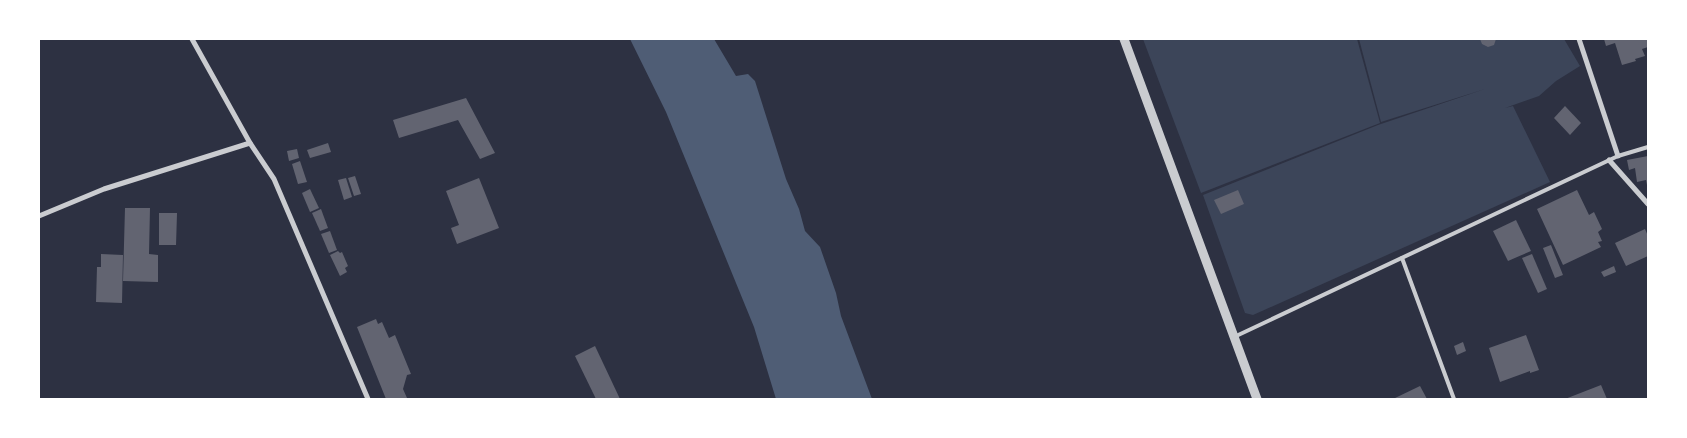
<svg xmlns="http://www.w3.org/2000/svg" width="1687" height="438" font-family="'Sofia Sans Condensed',sans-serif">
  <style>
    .green { fill: #3c4559 }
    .water { fill: #4f5d75 }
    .building { fill: #626471 }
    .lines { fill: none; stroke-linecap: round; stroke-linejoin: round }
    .service { stroke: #caccd0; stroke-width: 4 }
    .minor { stroke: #caccd0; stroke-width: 5 }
    .tertiary { stroke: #caccd0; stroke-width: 9 }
  </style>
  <rect width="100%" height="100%" fill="#2d3142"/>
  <!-- green -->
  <g class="green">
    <path d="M1143,39h214l23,84 -179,70z"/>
    <path d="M1359,39h205l16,27 -24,15 -17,15 -34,12 8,-2 37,76 -297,133 -8,-2 -42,-118 175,-70 107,-36 -104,33z"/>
  </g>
  <!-- water -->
  <path class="water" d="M630,39h84l22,37 12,-2 7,7 31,98 13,30 6,22 15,16 16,46 5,23 31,83h-96l-22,-72 -88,-215z"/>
  <!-- building -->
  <g class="building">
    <path d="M1480,39h16l-2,6 -6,2 -6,-3z"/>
    <path d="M1604,39h44v8l-6,2 3,7 -10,3 1,2 -14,4 -7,-22 -9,3z"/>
    <path d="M466,98l29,55 -15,6 -22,-39 -59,18 -6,-18z"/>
    <path d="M1565,106l16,17 -11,12 -16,-17z"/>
    <path d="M328,143l3,9 -21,6 -3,-8z"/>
    <path d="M297,149l2,9 -10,3 -2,-10z"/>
    <path d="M1648,156v29h-1l-1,-5 -9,2 -2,-14 -6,2 -2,-10z"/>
    <path d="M300,161l7,21 -9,2 -6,-20z"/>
    <path d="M355,176l6,18 -7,2 -6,-18z"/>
    <path d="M346,178l6,19 -8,3 -6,-20z"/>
    <path d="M479,178l20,50 -42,16 -6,-16 8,-3 -13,-34z"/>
    <path d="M310,189l9,19 -9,4 -8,-19z"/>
    <path d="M1238,190l6,14 -23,10 -7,-14z"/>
    <path d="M1577,190l12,25 5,-3 8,17 -4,3 4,9 -4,1 3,5 -38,18 -26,-56z"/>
    <path d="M125,208h25l-1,46 9,1v27l-35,-1z"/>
    <path d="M321,209l7,19 -8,3 -8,-18z"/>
    <path d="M159,213h18l-1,32h-17z"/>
    <path d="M1516,220l15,31 -23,10 -15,-30z"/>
    <path d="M1645,229l3,7v20l-22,10 -11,-23z"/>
    <path d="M330,231l7,19 -8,3 -8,-19z"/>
    <path d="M1551,245l12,30 -8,3 -12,-30z"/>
    <path d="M338,251l2,2 2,-1 6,14 -3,2 2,4 -7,4 -10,-21z"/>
    <path d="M101,254l22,1 -1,48 -26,-1 1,-35h4z"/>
    <path d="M1532,254l15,35 -9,4 -16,-35z"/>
    <path d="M1614,266l2,6 -12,5 -3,-5z"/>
    <path d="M376,319l2,5 4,-2 7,16 6,-3 16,39 -4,1 -4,14 4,9 -3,1h-18l-29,-72z"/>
    <path d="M1526,335l13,35 -9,3v-2l-30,11 -11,-34z"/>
    <path d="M1463,342l3,9 -9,4 -3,-9z"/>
    <path d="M595,346l25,53h-24l-21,-43z"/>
    <path d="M1601,385l6,14h-42z"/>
    <path d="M1420,386l7,13h-34z"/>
  </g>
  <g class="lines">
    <!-- service -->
    <g class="service">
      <path d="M1402,258l52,141"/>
      <path d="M1234,337l384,-181 30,-9"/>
    </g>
    <!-- minor -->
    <g class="minor">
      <path d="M192,39l58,104 24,36 94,220"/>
      <path d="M1579,39l39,117"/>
      <path d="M1609,160l39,44"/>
      <path d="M39,216l65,-27 146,-46"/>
    </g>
    <!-- tertiary -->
    <path class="tertiary" d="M1124,39l133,360"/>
  </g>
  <!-- border -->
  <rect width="1687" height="438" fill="none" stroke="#ffffff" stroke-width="80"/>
</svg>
